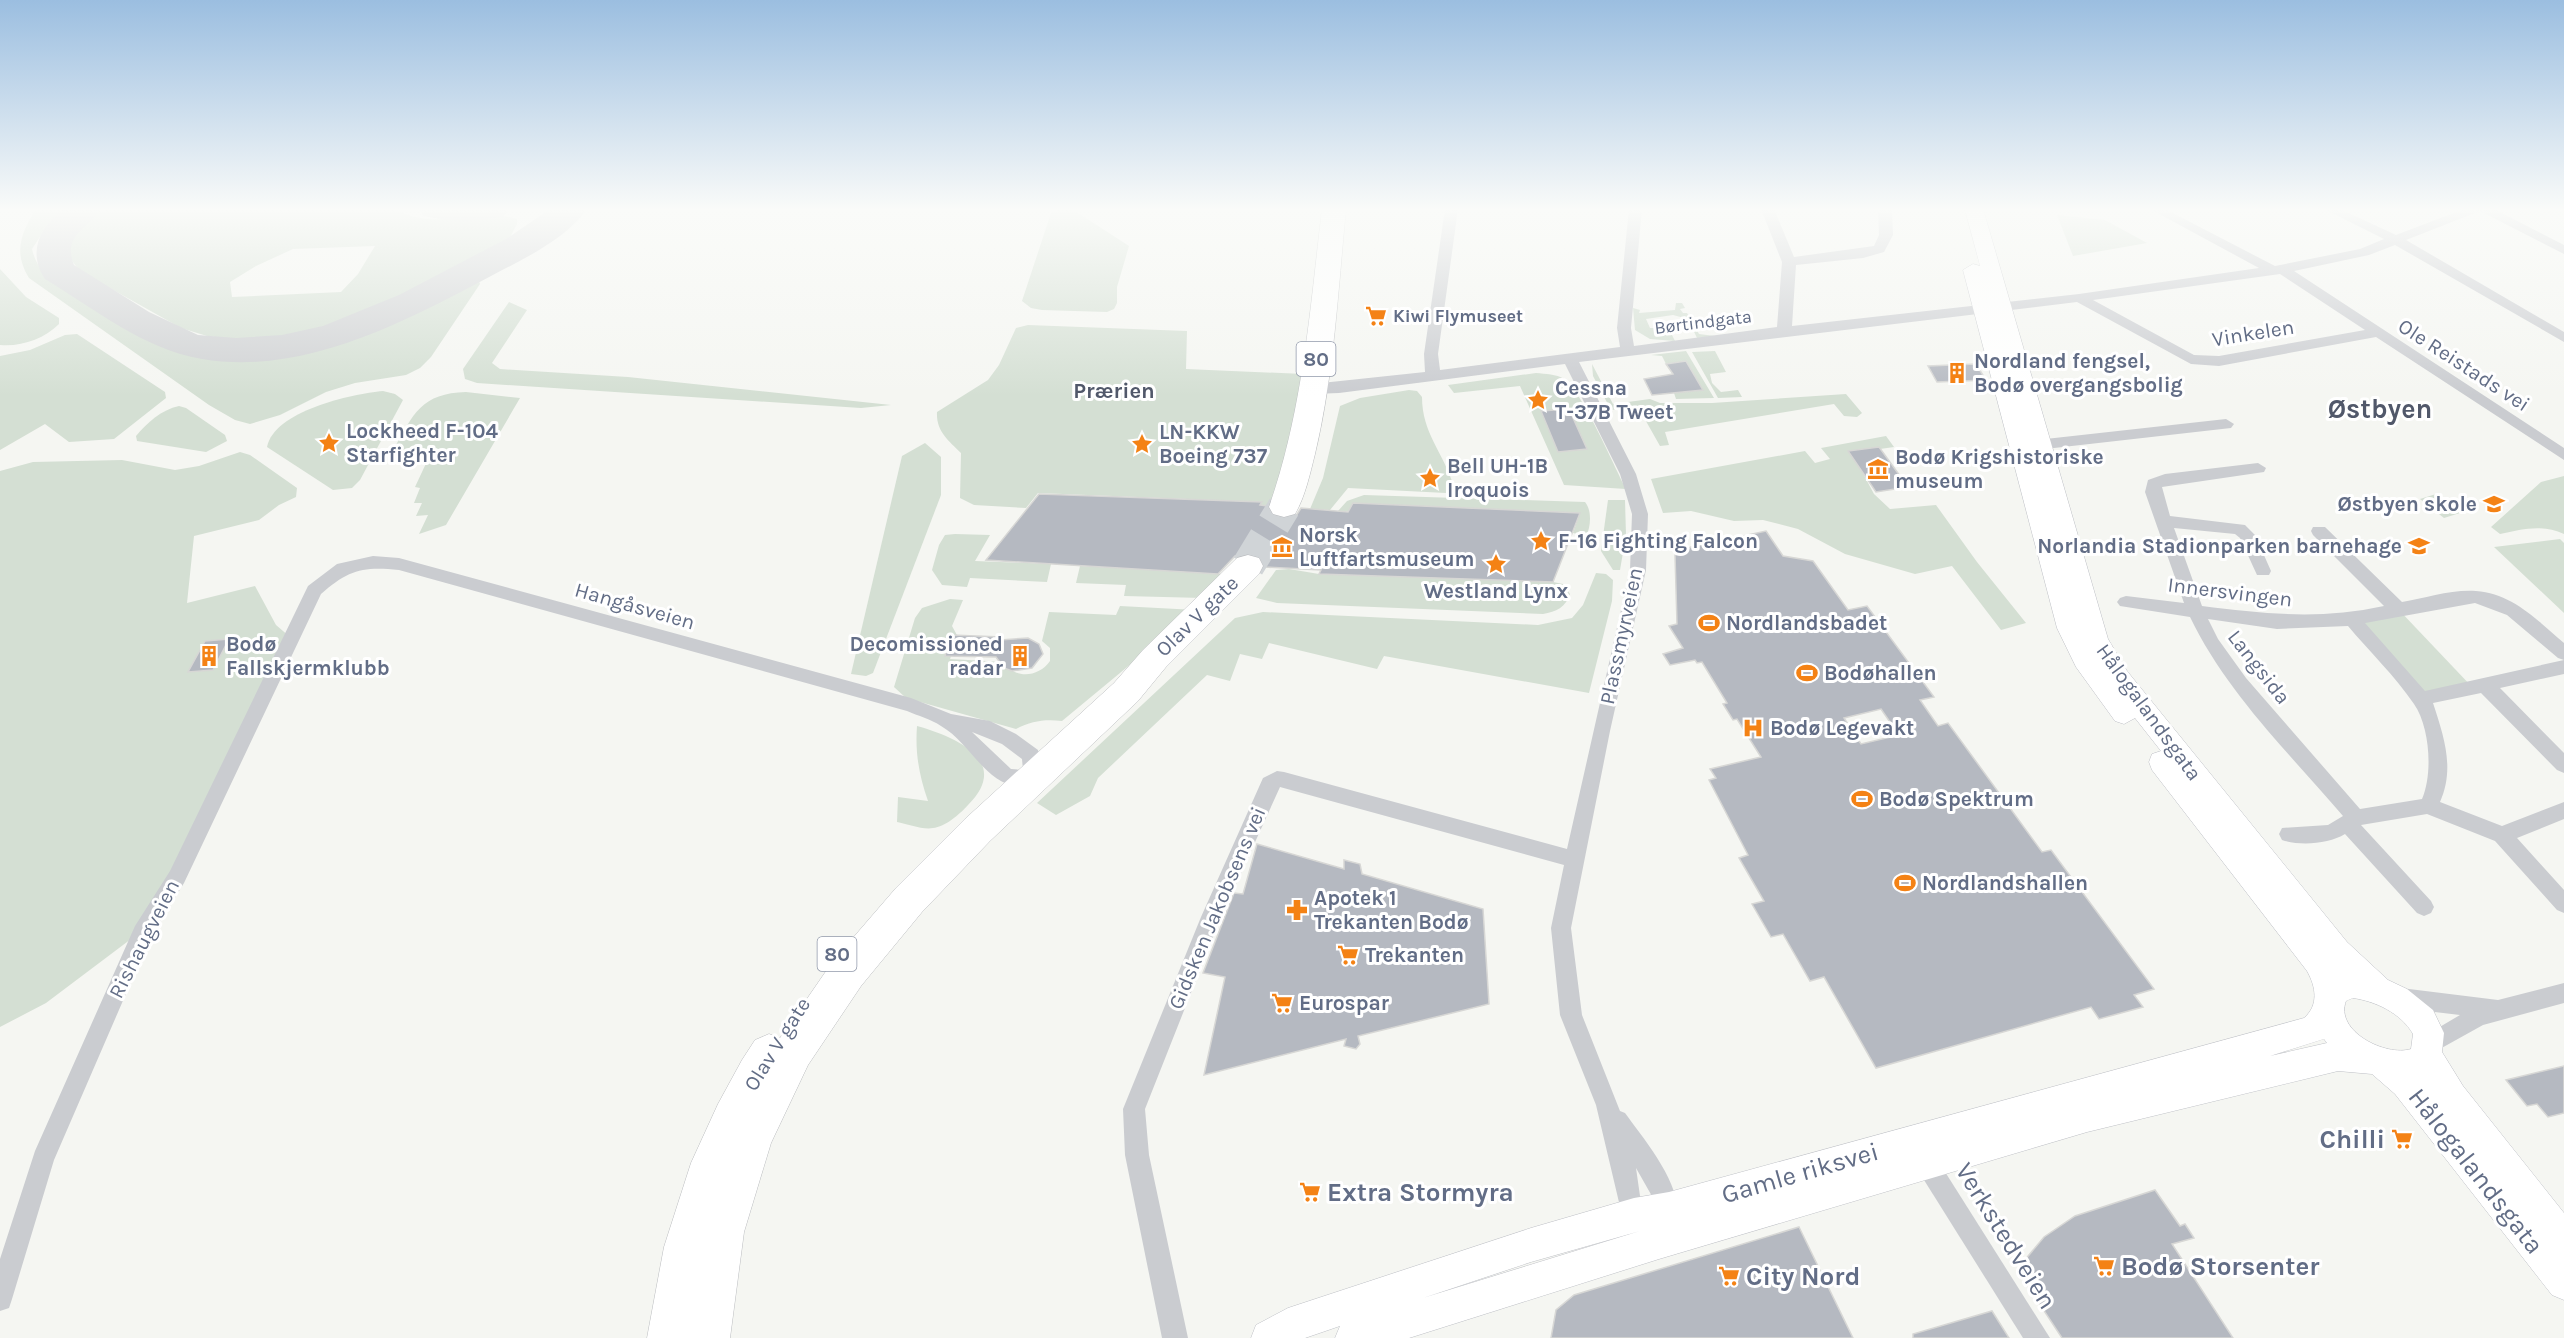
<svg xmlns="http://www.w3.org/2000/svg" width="2564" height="1338" font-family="Karla,sans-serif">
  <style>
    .green { fill: #d4dfd3; fill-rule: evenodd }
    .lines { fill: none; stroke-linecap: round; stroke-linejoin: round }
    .taxiway { fill: #cfd1d3; fill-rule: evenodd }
    .building { fill: #b5b9c1; stroke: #d7d7d5; stroke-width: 1.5; fill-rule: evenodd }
    .highway-tunnel { stroke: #d0d4d7; stroke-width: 33; stroke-dasharray: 33 16; stroke-linecap: butt }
    .secondary-casing { stroke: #bec0c6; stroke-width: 1 }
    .highway-casing { stroke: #bbbdc0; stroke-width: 1 }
    .street { fill: #caccd0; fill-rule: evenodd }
    .secondary { fill: #fff; fill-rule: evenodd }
    .highway { fill: #fff; fill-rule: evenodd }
    .labels { text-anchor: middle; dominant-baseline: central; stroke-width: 6; stroke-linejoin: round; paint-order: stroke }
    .far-poi-label { font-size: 18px; font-weight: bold; fill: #626d86; stroke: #fff; text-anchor: start }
    .far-street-label { font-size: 18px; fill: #626d86; stroke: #fff }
    .shield { fill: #fff; stroke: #9199aa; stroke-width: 1.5 }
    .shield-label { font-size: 20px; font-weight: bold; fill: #626d86 }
    .street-label { font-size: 21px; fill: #626d86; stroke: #fff }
    .poi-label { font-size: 21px; font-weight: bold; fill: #626d86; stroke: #fff; text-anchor: start }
    .neighbourhood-label { font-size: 22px; font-weight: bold; fill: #51586a; stroke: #fff }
    .near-poi-label { font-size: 26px; font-weight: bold; fill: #626d86; stroke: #fff; text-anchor: start }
    .near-street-label { font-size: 26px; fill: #626d86; stroke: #fff }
    .district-label { font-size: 27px; font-weight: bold; fill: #51586a; stroke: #fff }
  </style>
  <rect width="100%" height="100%" fill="#f5f6f2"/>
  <!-- green -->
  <g class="green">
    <path d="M36,209h27l-18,20 -13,20c7,32 38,44 64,60 23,14 49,33 76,41 108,35 213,-23 306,-72l2,6 -49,73 -11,11 -14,7 -51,8 -29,9 -46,23 -30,9 -15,-4 -26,-15 -180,-127c-16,-26 -8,-45 7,-69z"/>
    <path d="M109,209h285c46,24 81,-3 123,10v5l-12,23 -67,35 -92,43 -61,13 -46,2 -32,-4 -26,-8 -98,-55c-33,-28 -6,-54 26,-64zM375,246l-17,28 -17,18 -109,5 -2,-15 26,-16 37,-17z"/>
    <path d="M1057,209h15l57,37 -12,41v16l-3,6 -7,3 -65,-2 -11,-2 -9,-7 29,-88z"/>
    <path d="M2057,215l48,5 42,23 -74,13z"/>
    <path d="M0,269l26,28 33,21v6c-15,15 -38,23 -59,21z"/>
    <path d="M509,302l18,8 -35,53 8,6 128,8 263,28 -30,3 -384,-25 -12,-4 -2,-10z"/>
    <path d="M1676,303h6l3,5 -5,1 3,4h4l12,21 16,2 -18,2 -9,-19 -15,-4 -27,4 4,9h7l6,7h9l3,6 -25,-2 -15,-9 -2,-22 7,2 -1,3 36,-3z"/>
    <path d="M1028,325l159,6 -1,38 118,5 -30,132 -14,-1 2,-3 -224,-9 -12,15 -52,-3 -14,-7 1,-45c-13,-13 -25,-22 -24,-41l51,-32 11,-15 17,-37z"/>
    <path d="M77,334l88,58 1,6 -52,41 -45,3 -24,-18 -45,26v-94l30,-6 35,-15z"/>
    <path d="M1686,351l28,47 -38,1 -2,-6 28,-3 -15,-28 -21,2 -4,-8 -11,-1z"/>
    <path d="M1715,351l11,21 -16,2 2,9 9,9 17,-2 4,7 -24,1 -26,-46z"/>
    <path d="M1592,364l21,40 37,-5 10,4h52l134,-9 16,19 -5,4 -13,-1 -10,-12 -169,28 4,13 -9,1 -22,-39 -27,3 -18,-34z"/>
    <path d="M1536,373c10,1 20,1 28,6 18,12 50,87 62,110l-62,-4 -44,-99 -66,7 -6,-8z"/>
    <path d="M1409,390l8,1 5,6c0,36 21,55 31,87l-7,9 -98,-5 -18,22 -20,-1 13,-31 17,-72 20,-8z"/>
    <path d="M383,391l12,3 8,6 -43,80 -8,8 -19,2 -66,-43c7,-36 84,-53 116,-56z"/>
    <path d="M466,392l54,6 -74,127 -27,9 9,-19 -12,1 6,-13h-8l6,-15 -5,-1 14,-30 -35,-8c19,-35 28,-56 72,-57z"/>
    <path d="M179,406l7,2 39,27 2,6 -21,11 -69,-11 -1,-5c12,-14 25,-26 43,-30z"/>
    <path d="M1886,436l8,11 -42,6 22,41 16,15 46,-4 41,57 49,61 -25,7 -49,-64 -37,8 -70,-20 -47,-25 -35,-9 -29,1 -43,-10 -28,2 -12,-34 154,-28 10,12 15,-4 -9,-11z"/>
    <path d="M925,443l16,14v38l-68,178 -7,3 -15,-2 51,-218z"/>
    <path d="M240,452l10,3 47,33 -1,9 -17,8 -20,15 -65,16 -7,67 68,-17 21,39 14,12 -113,240 -46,62 -85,64 -46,24v-556l33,-9 89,-2 53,10 24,-4z"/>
    <path d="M2564,476v58c-22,-10 -41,-5 -64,0l-9,-7 50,-45z"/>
    <path d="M2436,494l24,19 -16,5 -24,-19z"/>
    <path d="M1364,495l221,7c7,8 6,25 1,34l-13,-3 7,-20 -226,-10 -6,8h-10l9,-10z"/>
    <path d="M1608,500h17l1,35 -6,35h-7l-12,-19z"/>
    <path d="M955,534l35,1 -15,26 76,3 -4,18 -77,-4 -3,9 -25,-2 -10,-15 7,-25 6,-10z"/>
    <path d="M2560,539l4,4v70l-70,-66z"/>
    <path d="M1080,566l145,8 -22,24 -79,-2 2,-11 -50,-2z"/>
    <path d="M1289,569l30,5 234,8 10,2 7,10c-4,13 -14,18 -27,20l-266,-11 -21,-5 20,-28z"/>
    <path d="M1596,573l10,1 7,6 -1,21 -23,92 -205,-37 -7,13 -108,-26 -7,16 -22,-5 -10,27 -23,-6 -109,103 -8,18 -34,19 -19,-12 198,-185 28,-6 275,13 34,-7 11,-13z"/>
    <path d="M950,599l13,1 -11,26 6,11 -8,22 54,3c11,18 35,15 46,-1v-13l-8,-7 7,-29 67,3 4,-9 76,4 -134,111c-18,-2 -30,0 -46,8l-110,-31 -12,-11 21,-69 7,-10z"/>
    <path d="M2398,609l75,79 -52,11 -69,-80z"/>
    <path d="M917,726c39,11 95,35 51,79 -8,9 -23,22 -35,23 -10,2 -26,-4 -36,-6l1,-25 30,4c-9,-26 -13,-48 -11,-75z"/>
  </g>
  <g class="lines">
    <!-- taxiway -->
    <g class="taxiway">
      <path d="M63,209h39c-14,20 -40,26 -28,56l75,47 49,23 38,3 46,-3 41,-9 76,-31 107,-56 44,-30h37c-22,31 -64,50 -96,67 -87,46 -187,100 -289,83 -59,-10 -107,-50 -157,-80 -18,-27 -5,-52 18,-70z"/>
      <path d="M419,209h90l-5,7c-24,6 -56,6 -80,0z"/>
    </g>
  </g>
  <!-- building -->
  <g class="building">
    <path d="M1686,361l17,29 -51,5 -8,-16 29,-5 -7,-10z"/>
    <path d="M1976,364l10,16 -49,2 -9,-16z"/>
    <path d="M1569,409l18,40 -29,3 -17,-41z"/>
    <path d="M1879,447l29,40 -32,5 -28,-41z"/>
    <path d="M1039,494l223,8 -2,3 7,1 4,9 12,4 13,-3 5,-8 47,4 5,-9 227,10 -27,69 -234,-8 2,-4 -56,-3 -4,-10 -12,-4 -14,3 -17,18 -232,-14z"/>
    <path d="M1766,531l17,25 30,5 35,49 19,-4 67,91 -14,3 18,26 10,-3 94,129 9,-2 103,139 -20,6 9,12 -44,12 -8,-12 -215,61 -52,-91 -14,4 -27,-47 -12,3 -19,-33 12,-3 -25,-43 9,-3 -39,-75 7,-2 -6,-9 51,-12 -24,-38 -4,1 -10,-16 4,-1 -25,-41 -5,1 -2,-3 -25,5 -7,-11 20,-6 -14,-22 8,-2 -2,-69 16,-8zM1881,709l18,26 -38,9 -17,-26z"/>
    <path d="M951,635l50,2 -1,3 28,-2 11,6 4,10 -11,14 -20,3 -8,-3 -8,-11 -51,-1z"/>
    <path d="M229,639l-16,31 -25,2 17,-31z"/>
    <path d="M1257,844l87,25v-9l16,4 2,10 121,35 6,95 -131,32 2,8 -4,5 -12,-3 2,-7 -142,36 21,-98 -22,-4 31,-80 9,1z"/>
    <path d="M2564,1066v47l-16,4 -11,-13 -10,2 -21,-26z"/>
    <path d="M2155,1190l25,36 5,-2 9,14 -22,6 61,94h-171l-44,-67 6,-10 20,-24 31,-21z"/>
    <path d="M1799,1227l54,111h-302l5,-28 18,-15z"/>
    <path d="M1992,1311l17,27h-96v-4z"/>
  </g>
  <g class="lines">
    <!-- highway-tunnel -->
    <path class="highway-tunnel" d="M1248,566l36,-59"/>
    <defs>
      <path id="secondary" d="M1965,209h18l125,430 19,32 220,271 41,38 19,9 26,21 11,23 -2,19 21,34 101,127v87l-12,-5 -157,-201 -23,-20 -34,-3 -251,61 -428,127 -250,79h-74l5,-12 -35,12h-54l5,-13 32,-17 243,-80 103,-30 35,-6 635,-174c15,-13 12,-31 3,-47l-155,-201 -3,-8 3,-8 9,-3 -26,-33 -11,6 -9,-3 -39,-54 -19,-39 -94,-358 10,-6 7,2zM2353,998c22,3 48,15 60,36l-2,15c-25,8 -77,-18 -65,-48zM2324,1039l3,4 -57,13zM1640,1231l-217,67 108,-36z"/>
      <g id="highway">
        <path d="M1322,209h24c-8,82 -12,165 -31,245 -5,20 -10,43 -20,60l-11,3 -11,-3 -4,-7c34,-97 41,-197 53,-298z"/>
        <path d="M1248,555l11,3 4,8 -4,8 -93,93 -28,34 -148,140 -68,71 -61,74 -53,79 -37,78 -27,89 -14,106h-83l17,-91 27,-84 27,-59 24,-44 13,-20 14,-6 11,4 53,-77 63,-73 69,-69 149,-136 29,-33 94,-92z"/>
      </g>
    </defs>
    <!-- secondary casing -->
    <use href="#secondary" class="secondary-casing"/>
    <!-- highway casing -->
    <use href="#highway" class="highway-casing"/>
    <!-- street -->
    <g class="street">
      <path d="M1445,209h13l-20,145 2,16 180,-23 -3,-19 12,-119h13l-11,119 3,18 143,-19 5,-65 -21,-53h13l20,48 80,-11 5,-11 -1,-26h14l1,26 -9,17 -21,6 -67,7 -4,61 287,-32 180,-26 -109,-59h15l110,57 85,-17 24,-10 -60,-30h16l56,26 68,-26h30l70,36v9l-84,-43 -74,29 158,92v10l-169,-97 -26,10 -75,16 270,177v12l-188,-123 -157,29 -28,-2 -114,-62 -498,60 57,112 12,40 -2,56 -36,161 -39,197 11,87 38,96 5,2c18,25 63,78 50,109l-8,4 -8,-4 -6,-24 -17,-30 4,28 11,24 -4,8 -8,4 -8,-4 -9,-13 -26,-110 -36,-90 -9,-87 13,-63 -284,-78 -59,130 -76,192 4,46 39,183h-26l-37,-183 -2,-46 78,-192 62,-139 14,-7 7,1 283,77 63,-279 2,-56 -12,-40 -55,-110 -226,29 -27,1 -8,-5 8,-5 113,-12 -1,-18zM2280,274l85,56 -146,26 -25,-1 -101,-55z"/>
      <path d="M2226,419l8,5 -3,4 -203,23 -8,-5 8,-5z"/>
      <path d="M2258,463l8,5 -2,4 -102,15 8,29 75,9 10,10 16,36 -2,4h-12l-17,-37 -5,-4 -61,-6 28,78c65,8 117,14 182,0l-71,-71 -2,-4 2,-4h12l77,75c23,-4 51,-13 74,-11 36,2 62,30 88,52v17l-6,-2 -51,-43 -32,-12 -110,20 60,68 139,-31v14l-64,14 64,65v20l-7,-3 -76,-77 -48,10c11,34 22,65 7,99l62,24 62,-24v17l-47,19 47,52v23l-7,-3 -62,-69 -68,-27 -66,11 70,76 3,6 -3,6 -7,3 -7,-3 -72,-79c-16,10 -45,12 -63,6l-3,-6 3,-6 46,-3 15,-9c-54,-63 -117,-124 -153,-199l-70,-11 -3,-4 3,-4 6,-2 58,7 -39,-111 3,-12 17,-6zM2208,619l69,10 71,-3c21,25 47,50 66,78 16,23 19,70 8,95l-62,10 -114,-131 -28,-39z"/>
      <path d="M373,556l26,2 512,140 40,16 39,7 26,13 22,16 5,28 -3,6c-50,16 -64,-38 -99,-58 -10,-7 -23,-10 -34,-15l-508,-141c-36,-4 -51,0 -78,24l-137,289 -34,55 -25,58 -71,164 -42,139 -3,9 -9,3v-52l35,-108 100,-225 35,-55 138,-285 29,-22zM972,732l30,12 20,15 1,11 -12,-1z"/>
      <path d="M2564,983v20l-81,22 -54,30 -8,-3 -3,-7 3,-7 39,-23 -59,-7 -8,-3 -3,-7 3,-7 8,-3 97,12z"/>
      <path d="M1927,1152l8,4 115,182h-27l-104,-166 -4,-8 4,-8z"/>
    </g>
    <!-- secondary -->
    <use href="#secondary" class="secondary"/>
    <!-- highway -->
    <use href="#highway" class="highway"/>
  </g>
  <!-- sky -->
  <linearGradient id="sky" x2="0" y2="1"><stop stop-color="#9bbee0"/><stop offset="0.53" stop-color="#fafbf9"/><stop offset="1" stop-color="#fafbf9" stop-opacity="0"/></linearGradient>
  <rect width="2564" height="396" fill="url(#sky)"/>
  <!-- icons -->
  <defs>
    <symbol id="supermarket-bare" viewBox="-9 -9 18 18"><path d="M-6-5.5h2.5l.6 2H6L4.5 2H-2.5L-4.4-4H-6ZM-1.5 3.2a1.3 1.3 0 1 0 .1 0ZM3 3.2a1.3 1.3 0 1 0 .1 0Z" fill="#f48215" stroke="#fff" stroke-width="2.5" paint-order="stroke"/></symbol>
    <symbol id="building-bare" viewBox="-9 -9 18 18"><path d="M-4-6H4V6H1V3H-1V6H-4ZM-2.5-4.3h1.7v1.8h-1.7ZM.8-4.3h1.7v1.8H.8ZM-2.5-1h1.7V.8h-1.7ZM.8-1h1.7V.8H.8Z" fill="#f48215" stroke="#fff" stroke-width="2.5" paint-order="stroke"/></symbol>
    <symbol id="sight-bare" viewBox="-9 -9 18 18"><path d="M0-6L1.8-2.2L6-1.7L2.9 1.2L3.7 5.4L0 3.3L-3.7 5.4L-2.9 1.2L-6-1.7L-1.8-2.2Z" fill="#f48215" stroke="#fff" stroke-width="2.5" paint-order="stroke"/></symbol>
    <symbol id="museum-bare" viewBox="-9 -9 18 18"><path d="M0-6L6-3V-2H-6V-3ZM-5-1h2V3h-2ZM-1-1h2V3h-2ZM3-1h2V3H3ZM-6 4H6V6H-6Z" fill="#f48215" stroke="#fff" stroke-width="2.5" paint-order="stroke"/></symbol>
    <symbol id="school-bare" viewBox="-9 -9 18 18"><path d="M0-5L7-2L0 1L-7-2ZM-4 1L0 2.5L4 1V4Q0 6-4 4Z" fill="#f48215" stroke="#fff" stroke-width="2.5" paint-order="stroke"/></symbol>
    <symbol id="stadium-bare" viewBox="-9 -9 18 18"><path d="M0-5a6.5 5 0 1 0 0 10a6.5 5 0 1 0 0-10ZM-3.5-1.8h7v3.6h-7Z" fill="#f48215" stroke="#fff" stroke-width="2.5" paint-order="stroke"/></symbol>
    <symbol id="hospital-bare" viewBox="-9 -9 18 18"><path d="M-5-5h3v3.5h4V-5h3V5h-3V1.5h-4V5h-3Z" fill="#f48215" stroke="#fff" stroke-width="2.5" paint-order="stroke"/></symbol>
    <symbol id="pharmacy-bare" viewBox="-9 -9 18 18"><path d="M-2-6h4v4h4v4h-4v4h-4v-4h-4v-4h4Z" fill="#f48215" stroke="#fff" stroke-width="2.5" paint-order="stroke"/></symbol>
  </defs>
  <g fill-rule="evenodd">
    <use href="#supermarket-bare" x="1361" y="301" width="30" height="30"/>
    <use href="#building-bare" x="1942" y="358" width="30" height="30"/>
    <use href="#sight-bare" x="1523" y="385" width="30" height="30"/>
    <use href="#sight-bare" x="314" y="428" width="30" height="30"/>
    <use href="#sight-bare" x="1127" y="429" width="30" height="30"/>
    <use href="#museum-bare" x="1863" y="454" width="30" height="30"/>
    <use href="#sight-bare" x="1415" y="463" width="30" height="30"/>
    <use href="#school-bare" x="2479" y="489" width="30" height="30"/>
    <use href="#sight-bare" x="1526" y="526" width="30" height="30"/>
    <use href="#school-bare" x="2404" y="531" width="30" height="30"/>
    <use href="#museum-bare" x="1267" y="532" width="30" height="30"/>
    <use href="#sight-bare" x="1481" y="549" width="30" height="30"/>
    <use href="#stadium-bare" x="1694" y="608" width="30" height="30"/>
    <use href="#building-bare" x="194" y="641" width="30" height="30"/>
    <use href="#building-bare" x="1005" y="641" width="30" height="30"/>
    <use href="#stadium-bare" x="1792" y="658" width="30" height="30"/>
    <use href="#hospital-bare" x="1738" y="713" width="30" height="30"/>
    <use href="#stadium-bare" x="1847" y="784" width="30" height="30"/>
    <use href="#stadium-bare" x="1890" y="868" width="30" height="30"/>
    <use href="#pharmacy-bare" x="1282" y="895" width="30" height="30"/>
    <use href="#supermarket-bare" x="1333" y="940" width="30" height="30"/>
    <use href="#supermarket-bare" x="1267" y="988" width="30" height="30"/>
    <use href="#supermarket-bare" x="2387" y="1124" width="30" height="30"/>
    <use href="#supermarket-bare" x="1295" y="1177" width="30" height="30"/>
    <use href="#supermarket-bare" x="2089" y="1251" width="30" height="30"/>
    <use href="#supermarket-bare" x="1714" y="1261" width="30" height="30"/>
  </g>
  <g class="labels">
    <!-- far-poi labels -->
    <g class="far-poi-label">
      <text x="1393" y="316">Kiwi Flymuseet</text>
    </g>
    <!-- far-street labels -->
    <g class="far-street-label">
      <text transform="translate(1703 322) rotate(-7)">Børtindgata</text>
    </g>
    <!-- shield labels -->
    <g class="shield">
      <rect x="1296.5" y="342" width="39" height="34" rx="4.5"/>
      <rect x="817.5" y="937" width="39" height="34" rx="4.5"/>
    </g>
    <g class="shield-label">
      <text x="1316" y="359">80</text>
      <text x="837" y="954">80</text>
    </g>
    <!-- street labels -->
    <g class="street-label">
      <text transform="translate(2253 333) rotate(-9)">Vinkelen</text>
      <text transform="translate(2464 365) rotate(33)">Ole Reistads vei</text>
      <text transform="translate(2230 592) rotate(7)">Innersvingen</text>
      <text transform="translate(635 606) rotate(16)">Hangåsveien</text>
      <text transform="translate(1197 616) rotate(-44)">Olav V gate</text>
      <text transform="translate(1621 636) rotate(-78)">Plassmyrveien</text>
      <text transform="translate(2259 667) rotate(52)">Langsida</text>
      <text transform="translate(2149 712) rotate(54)">Hålogalandsgata</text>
      <text transform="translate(1217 908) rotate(-67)">Gidsken Jakobsens vei</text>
      <text transform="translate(144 939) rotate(-63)">Rishaugveien</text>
      <text transform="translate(777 1044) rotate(-58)">Olav V gate</text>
    </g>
    <!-- poi labels -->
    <g class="poi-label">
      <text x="1974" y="361">Nordland fengsel,<tspan x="1974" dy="24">Bodø overgangsbolig</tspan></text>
      <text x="1555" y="388">Cessna<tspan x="1555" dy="24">T-37B Tweet</tspan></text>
      <text x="346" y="431">Lockheed F-104<tspan x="346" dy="24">Starfighter</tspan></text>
      <text x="1159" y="432">LN-KKW<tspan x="1159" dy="24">Boeing 737</tspan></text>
      <text x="1895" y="457">Bodø Krigshistoriske<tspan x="1895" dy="24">museum</tspan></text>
      <text x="1447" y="466">Bell UH-1B<tspan x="1447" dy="24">Iroquois</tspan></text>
      <text x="2477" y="504" text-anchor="end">Østbyen skole</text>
      <text x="1299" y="535">Norsk<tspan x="1299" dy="24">Luftfartsmuseum</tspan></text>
      <text x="1558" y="541">F-16 Fighting Falcon</text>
      <text x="2402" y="546" text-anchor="end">Norlandia Stadionparken barnehage</text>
      <text x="1496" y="591" text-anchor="middle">Westland Lynx</text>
      <text x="1726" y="623">Nordlandsbadet</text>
      <text x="226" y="644">Bodø<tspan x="226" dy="24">Fallskjermklubb</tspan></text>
      <text x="1003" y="644" text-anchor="end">Decomissioned<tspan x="1003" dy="24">radar</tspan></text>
      <text x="1824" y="673">Bodøhallen</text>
      <text x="1770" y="728">Bodø Legevakt</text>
      <text x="1879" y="799">Bodø Spektrum</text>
      <text x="1922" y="883">Nordlandshallen</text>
      <text x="1314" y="898">Apotek 1<tspan x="1314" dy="24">Trekanten Bodø</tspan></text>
      <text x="1365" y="955">Trekanten</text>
      <text x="1299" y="1003">Eurospar</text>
    </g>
    <!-- neighbourhood labels -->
    <g class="neighbourhood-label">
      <text x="1114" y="391">Prærien</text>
    </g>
    <!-- near-poi labels -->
    <g class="near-poi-label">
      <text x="2385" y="1139" text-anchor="end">Chilli</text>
      <text x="1327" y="1192">Extra Stormyra</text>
      <text x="2121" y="1266">Bodø Storsenter</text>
      <text x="1746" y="1276">City Nord</text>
    </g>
    <!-- near-street labels -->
    <g class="near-street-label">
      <text transform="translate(2476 1171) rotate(52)">Hålogalandsgata</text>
      <text transform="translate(1800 1173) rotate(-16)">Gamle riksvei</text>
      <text transform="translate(2006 1236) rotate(58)">Verkstedveien</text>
    </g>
    <!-- district labels -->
    <g class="district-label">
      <text x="2380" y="409">Østbyen</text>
    </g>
  </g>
</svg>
